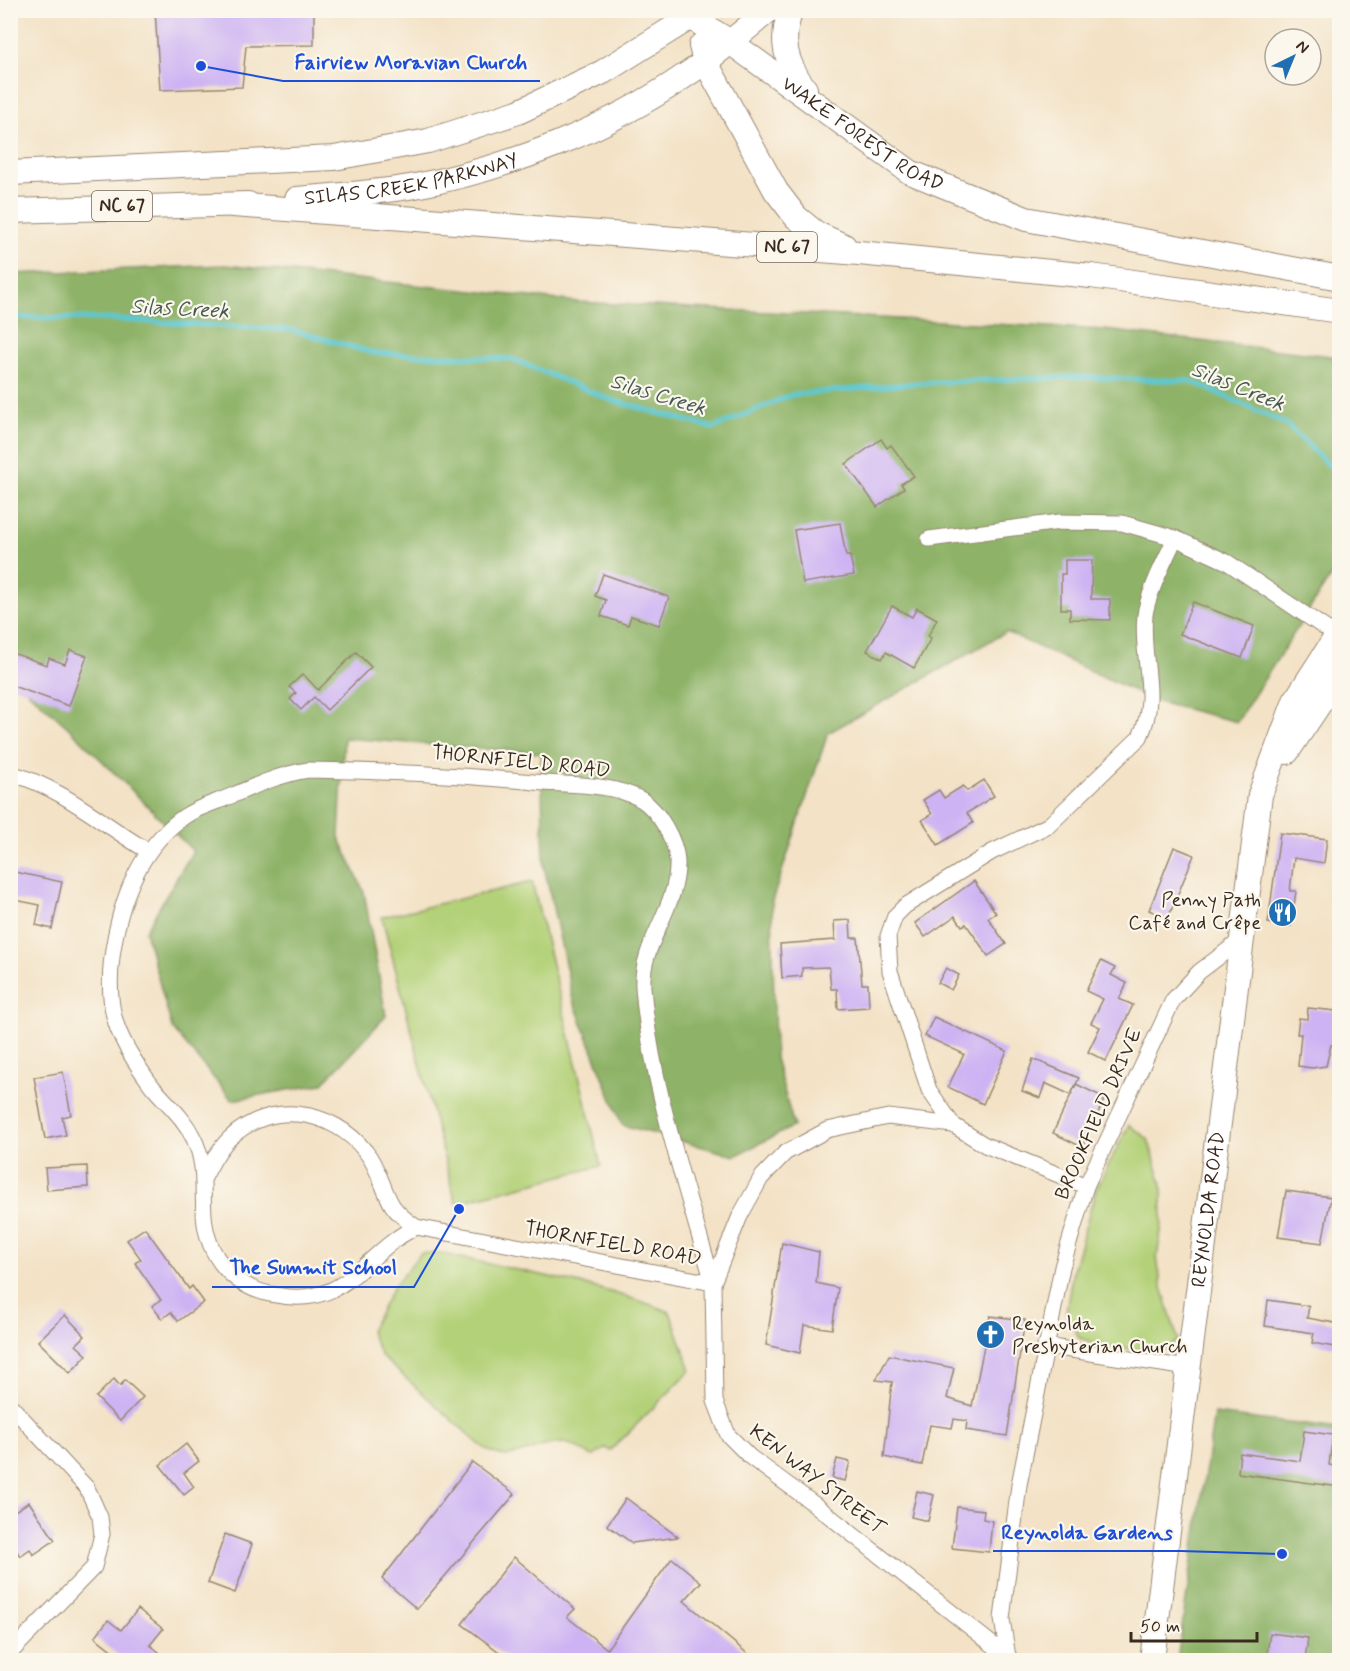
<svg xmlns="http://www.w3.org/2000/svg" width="1350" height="1671" font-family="Mynerve,sans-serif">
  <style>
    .green { fill: #b3d178; stroke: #777e4b; stroke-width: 1.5 }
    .forest { fill: #8eb368; stroke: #646e43; stroke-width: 1.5 }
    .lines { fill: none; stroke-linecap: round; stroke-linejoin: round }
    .stream { stroke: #5bc8d1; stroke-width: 5 }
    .building { fill: #cdb3f3 }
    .minor-casing { stroke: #978672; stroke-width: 17 }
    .primary-casing { stroke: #978672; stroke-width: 26 }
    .minor { stroke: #fff; stroke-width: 15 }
    .primary { stroke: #fff; stroke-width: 24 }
    .labels { text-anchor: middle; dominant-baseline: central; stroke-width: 4.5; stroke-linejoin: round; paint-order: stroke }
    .shield { fill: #fbf7ec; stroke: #75685c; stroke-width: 1.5 }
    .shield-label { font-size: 18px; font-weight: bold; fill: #3b2a1e }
    .street-label { font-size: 20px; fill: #3b2a1e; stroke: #fbf7ec }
    .poi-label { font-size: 20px; fill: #3b2a1e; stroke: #fbf7ec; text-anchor: end }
    .water-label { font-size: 21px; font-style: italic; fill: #455954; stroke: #fbf7ec }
    .leader { fill: none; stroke: #1d4ed8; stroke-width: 2 }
    .callout-dot { fill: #1d4ed8; stroke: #fbf7ec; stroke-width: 2 }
    .callout-label { font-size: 21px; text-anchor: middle; font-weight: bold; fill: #1d4ed8; stroke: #fbf7ec; stroke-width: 4.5; stroke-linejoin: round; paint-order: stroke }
  </style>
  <rect width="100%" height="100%" fill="#fbf7ec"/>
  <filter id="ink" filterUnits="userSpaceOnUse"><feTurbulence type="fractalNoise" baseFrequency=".0167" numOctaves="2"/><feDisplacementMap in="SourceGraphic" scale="12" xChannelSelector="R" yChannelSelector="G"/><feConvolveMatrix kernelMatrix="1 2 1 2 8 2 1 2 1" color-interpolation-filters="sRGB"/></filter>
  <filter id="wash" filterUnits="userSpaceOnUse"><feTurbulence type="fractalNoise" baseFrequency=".008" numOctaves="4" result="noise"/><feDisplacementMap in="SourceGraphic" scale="24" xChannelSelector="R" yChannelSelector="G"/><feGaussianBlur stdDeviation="1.35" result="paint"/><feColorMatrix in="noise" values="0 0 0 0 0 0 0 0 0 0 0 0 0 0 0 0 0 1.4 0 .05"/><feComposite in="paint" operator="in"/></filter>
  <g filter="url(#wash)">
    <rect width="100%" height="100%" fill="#f3e2c6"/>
    <!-- green -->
    <g class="green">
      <path d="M532,882l69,284 -145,37 -74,-286z"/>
      <path d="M1129,1125l19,14 14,45v40l-5,33 4,27 17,56 -14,10 -54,-2 -31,-10 -13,-26 7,-41 23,-82z"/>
      <path d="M421,1253l22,1c75,17 155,29 227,58l21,58 -81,81 -4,-3 -12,8c-11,-3 -18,-12 -31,-13 -34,0 -52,28 -84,1l-98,-88 -11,-25 24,-45z"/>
    </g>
    <!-- forest -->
    <g class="forest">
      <path d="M226,265l352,37 527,28 234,27v206l-102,159 -79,-20 -152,-70 -178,101 -56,168 3,157 19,68 -59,30 -113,-31 -49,-125 -29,-134 -3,-113 -197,-15 -5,99 25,55 22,124 -64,68 -90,16 -60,-72 -27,-97 48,-80 -119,-118 -63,-57v-402z"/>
      <path d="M1214,1414l125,15v231h-162z"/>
    </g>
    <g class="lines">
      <!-- stream -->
      <path class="stream" d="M10,317l95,2 187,11 82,23 138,6 99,41 102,28 78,-33 127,-12 155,-6 118,4 95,43 54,52"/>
    </g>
    <g id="blocks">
      <!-- building -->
      <g class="building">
        <path d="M155,10h159v35l-68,1 -4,41 -82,3z"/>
        <path d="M881,439l6,9 4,-3 23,31 -13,8 3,4 -27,19 -31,-43z"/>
        <path d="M840,523l6,33h4l4,19 -51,8 -9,-53z"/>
        <path d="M1065,560h27l-1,39h19v21l-40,-1v-10h-9v-35h4z"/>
        <path d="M603,574l66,23 -10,28 -28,-9 -3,9 -27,-9 5,-16 -11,-4z"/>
        <path d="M1193,602l61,24 -12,32 -62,-24z"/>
        <path d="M892,606l20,11 5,-9 20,11 -9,17 3,2 -17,30 -28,-16 -4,7 -15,-8z"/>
        <path d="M70,650l17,6 -18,50 -59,-21v-33l37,13 2,-7 16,6z"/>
        <path d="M356,652l15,15 -44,43 -13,-13 -13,13 -11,-11 6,-6 -7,-6 14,-13 15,16z"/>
        <path d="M984,780l10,16 -27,17 6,10 -35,22 -16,-25 10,-6 -9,-14 16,-10 5,8 19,-12 4,5z"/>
        <path d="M1280,833l47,6 -3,24 -30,-5 -4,33h6l-5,35 -23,-3z"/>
        <path d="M1174,847l20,8 -26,63 -19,-8z"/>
        <path d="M15,872l47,10 -10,47 -16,-4 4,-20 -30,-6v-18z"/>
        <path d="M974,881l22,32 -8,5 18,26 -18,12 -22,-32 -4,2 -7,-10 -30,21 -10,-14z"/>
        <path d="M850,920l1,18h7l4,46h6l1,23 -31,2 -1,-20h-6l-2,-22 -27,1v8l-20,2 -2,-34 55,-4 -1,-19z"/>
        <path d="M1101,961l14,7 -4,7 16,8 -8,16 14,6 -27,56 -18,-9 12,-25 -9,-4 12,-24 -17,-8z"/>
        <path d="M946,968l13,7 -8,15 -13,-7z"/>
        <path d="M1308,1008l28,3 -1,11 5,1v19l-3,-1 -1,5 -5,-1 -5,21 -14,2 -14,-2 3,-32h-4l2,-16 8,1z"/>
        <path d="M934,1017l73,34 -24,53 -35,-17 16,-33 -39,-18z"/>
        <path d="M1033,1059l46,19 -8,17 -26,-12 -5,15 -18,-7z"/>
        <path d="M63,1072l8,43 -9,2 4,18 -21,4 -11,-62z"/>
        <path d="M1076,1084l29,14 -23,49 -29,-14z"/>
        <path d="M87,1166l1,21 -41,3 -2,-22z"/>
        <path d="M1286,1191l45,6 -9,46 -44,-6z"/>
        <path d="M145,1228l44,61 3,-3 12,16 -26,19 -7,-9 -9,7 -10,-13 9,-6 -26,-37 6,-4 -14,-19z"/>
        <path d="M782,1243l37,9 -3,31 22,5 -6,41 -28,-4 -4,28 -34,-8z"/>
        <path d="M1268,1300l41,6 -2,12 33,6v24l-28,-5 2,-10 -49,-7z"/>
        <path d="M65,1315l20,21 -9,9 11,10 -17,18 -32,-32z"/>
        <path d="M990,1316l35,4 -18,116 -41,-6 1,-9 -13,-2 -2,9 -22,-3 -8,40 -38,-8 8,-75 -16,-2 13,-25 65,13 -7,30 25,8z"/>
        <path d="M114,1379l6,7 5,-6 18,17 -23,24 -24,-24z"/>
        <path d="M1304,1431l29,4 -4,30 11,2v20l-102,-14 2,-20 60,8z"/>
        <path d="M186,1444l13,17 -15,12 10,14 -10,8 -24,-30z"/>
        <path d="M837,1459l13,3 -5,19 -13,-3z"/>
        <path d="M472,1462l43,32 -98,115 -35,-30z"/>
        <path d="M917,1491l17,4 -6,26 -17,-4z"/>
        <path d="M626,1498l52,39 -46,6 -25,-18z"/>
        <path d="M29,1502l26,38 -22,15 -3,-6 -10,7 -10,-15v-27z"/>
        <path d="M957,1507l27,3 -1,9 9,2 -3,31 -37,-4z"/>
        <path d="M225,1534l27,10 -17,49 -27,-10z"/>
        <path d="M514,1557l61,52 -8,8 40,32 65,-91 29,24 -17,19 71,59h-245l-48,-36z"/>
        <path d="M138,1609l25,20 -13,16 9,7 -7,8h-28l-29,-23 13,-17 13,10z"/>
        <path d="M1270,1633l38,5 -3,22h-39z"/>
      </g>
    </g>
  </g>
  <g filter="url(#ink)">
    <use href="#blocks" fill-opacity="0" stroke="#978672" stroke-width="1.5"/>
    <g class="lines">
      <defs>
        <g id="minor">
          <path d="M929,539l131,-17 62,1 53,15"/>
          <path d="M308,770c79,1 157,5 236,13 30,2 71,1 98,17 17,11 34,41 35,61 2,46 -37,82 -34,126 7,95 44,203 70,296l-297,-56c-55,27 -67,82 -141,68 -42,-7 -68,-38 -71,-80 -2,-27 2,-51 -10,-76 -10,-22 -27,-35 -42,-53 -11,-15 -23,-32 -31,-50 -14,-29 -12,-67 -6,-98 9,-47 29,-94 70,-122 13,-9 32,-14 46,-20 25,-11 51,-22 77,-26z"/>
          <path d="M10,773c53,15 92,51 138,78"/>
          <path d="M953,1125l-24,-35 -39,-119 -2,-35 7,-20 10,-10 87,-54 57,-27 91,-88c20,-42 0,-78 5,-122 3,-23 21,-56 30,-77l52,24 113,76"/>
          <path d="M204,1178c7,-14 14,-28 25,-39 40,-39 103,-31 137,13 13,16 16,36 26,53 6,9 15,16 24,22"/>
          <path d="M1045,1346l143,22"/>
          <path d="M10,1405l77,83 13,29 2,17 -8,33 -84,86"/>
          <path d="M1008,1657l-6,-38 17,-134 43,-218 24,-81 87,-186 26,-28 42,-32"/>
          <path d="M1012,1660l-198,-156 -64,-47 -22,-22 -13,-34 -2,-118 27,-67 21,-38 24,-25 42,-23 61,-13 65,8 32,20 101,41"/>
        </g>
        <g id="primary">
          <path d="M791,10c-12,31 -5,54 14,79"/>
          <path id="s1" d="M692,18l38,24 180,130 116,47 314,59"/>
          <path d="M701,46l4,15 71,130 20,26 21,17 27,12"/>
          <path d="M10,173l324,-15 94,-17 90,-29 85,-40 99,-62"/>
          <path id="s2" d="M297,199c39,-4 79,-6 118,-13 95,-18 191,-56 271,-111 29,-19 56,-43 83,-65"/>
          <path d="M233,205l626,48 232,23 249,35"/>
          <path d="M10,211l238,-7"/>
          <path d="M1287,752l53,-79"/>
          <path id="s3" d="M1152,1660l108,-865 35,-94 45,-70"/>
        </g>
      </defs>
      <!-- minor casing -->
      <use href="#minor" class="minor-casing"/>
      <!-- primary casing -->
      <use href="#primary" class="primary-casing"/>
      <!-- minor -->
      <use href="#minor" class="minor"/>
      <!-- primary -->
      <use href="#primary" class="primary"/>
    </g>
  </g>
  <!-- icons -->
  <defs>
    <symbol id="restaurant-disc" viewBox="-11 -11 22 22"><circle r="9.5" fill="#1f6fb2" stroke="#fbf7ec"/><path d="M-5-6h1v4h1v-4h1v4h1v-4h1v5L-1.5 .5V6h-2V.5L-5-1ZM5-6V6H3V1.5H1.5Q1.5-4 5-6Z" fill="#fff"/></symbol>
    <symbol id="church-disc" viewBox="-11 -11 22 22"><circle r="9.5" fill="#1f6fb2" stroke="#fbf7ec"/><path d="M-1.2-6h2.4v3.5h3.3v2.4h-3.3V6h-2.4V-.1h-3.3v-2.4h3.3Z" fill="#fff"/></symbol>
  </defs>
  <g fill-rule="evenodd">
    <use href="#restaurant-disc" x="1266" y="896" width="33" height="33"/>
    <use href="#church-disc" x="974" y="1318" width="33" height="33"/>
  </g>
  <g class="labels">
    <!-- shield labels -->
    <g class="shield">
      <rect x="92" y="191" width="60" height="30" rx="4.5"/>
      <rect x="757" y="232" width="60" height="30" rx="4.5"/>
    </g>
    <g class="shield-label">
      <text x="122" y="206">NC 67</text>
      <text x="787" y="247">NC 67</text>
    </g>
    <!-- street labels -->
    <g class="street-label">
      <text stroke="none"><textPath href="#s1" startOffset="207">WAKE FOREST ROAD</textPath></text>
      <text stroke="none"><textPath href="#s2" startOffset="116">SILAS CREEK PARKWAY</textPath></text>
      <text transform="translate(521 762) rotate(6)">THORNFIELD ROAD</text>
      <text transform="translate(1099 1114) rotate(-66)">BROOKFIELD DRIVE</text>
      <text stroke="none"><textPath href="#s3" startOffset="454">REYNOLDA ROAD</textPath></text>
      <text transform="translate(613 1244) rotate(10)">THORNFIELD ROAD</text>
      <text transform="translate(817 1480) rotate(38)">KEN WAY STREET</text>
    </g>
    <!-- poi labels -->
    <g class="poi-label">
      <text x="1261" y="900">Penny Path<tspan x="1261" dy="23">Café and Crêpe</tspan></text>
      <text x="1012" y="1324" text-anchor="start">Reynolda<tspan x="1012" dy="23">Presbyterian Church</tspan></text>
    </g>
    <!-- water labels -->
    <g class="water-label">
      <text transform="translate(180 309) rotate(3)">Silas Creek</text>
      <text transform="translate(1238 387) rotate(22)">Silas Creek</text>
      <text transform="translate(658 395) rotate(17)">Silas Creek</text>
    </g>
  </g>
  <!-- callouts -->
  <path class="leader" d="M201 66L283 81H540M459 1209L414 1287H212M1282 1554L1181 1551H993"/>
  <g class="callout-dot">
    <circle cx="201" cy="66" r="6"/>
    <circle cx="459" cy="1209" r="6"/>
    <circle cx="1282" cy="1554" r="6"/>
  </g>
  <g class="callout-label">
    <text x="411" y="69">Fairview Moravian Church</text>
    <text x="313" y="1274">The Summit School</text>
    <text x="1087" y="1539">Reynolda Gardens</text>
  </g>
  <!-- margin -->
  <rect width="1350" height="1671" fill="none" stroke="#fbf7ec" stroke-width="36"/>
  <!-- north arrow -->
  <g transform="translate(1293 57) rotate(43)"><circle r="28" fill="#fbf7ec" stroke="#aea59a" stroke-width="1.5"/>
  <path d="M0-4.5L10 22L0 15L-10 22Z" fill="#1f6fb2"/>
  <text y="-9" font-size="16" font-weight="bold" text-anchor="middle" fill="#3b2a1e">N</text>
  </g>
  <!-- scale -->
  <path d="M1131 1632v9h126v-9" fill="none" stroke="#3b2a1e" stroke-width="3"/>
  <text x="1140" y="1632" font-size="18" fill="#3b2a1e" stroke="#fbf7ec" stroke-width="4.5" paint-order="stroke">50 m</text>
</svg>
